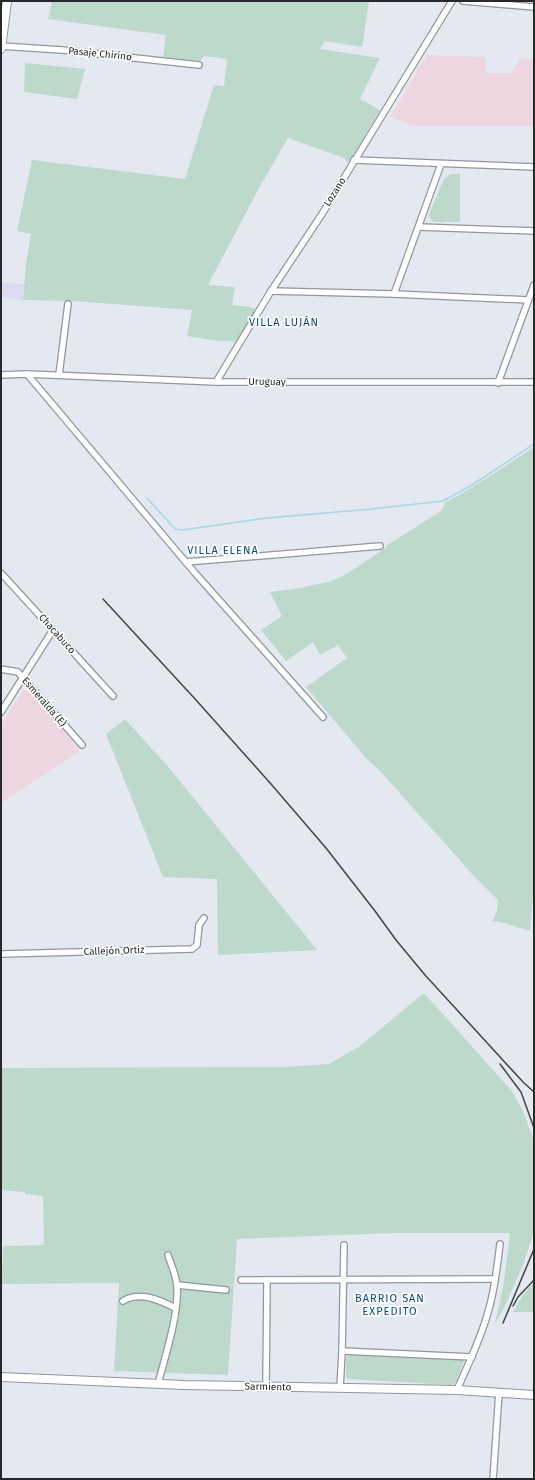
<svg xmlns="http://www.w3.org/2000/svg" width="535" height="1480" font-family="'Fira Sans',sans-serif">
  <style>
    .industrial { fill: #dddbf1 }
    .education { fill: #eed6e1 }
    .green { fill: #bdd9cb }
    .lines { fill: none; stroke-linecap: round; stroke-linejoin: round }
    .stream { stroke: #a8d6e2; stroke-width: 1.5 }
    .street-casing { stroke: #92969e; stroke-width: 8 }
    .secondary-casing { stroke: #92969e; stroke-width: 10 }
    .street { stroke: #fff; stroke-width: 5.5 }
    .secondary { stroke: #fff; stroke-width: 8 }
    .rail { stroke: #424448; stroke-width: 1.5 }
    .labels { text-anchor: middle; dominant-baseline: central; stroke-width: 3.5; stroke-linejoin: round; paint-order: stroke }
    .street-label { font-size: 10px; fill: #27292c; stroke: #fff }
    .neighbourhood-label { font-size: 11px; letter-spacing: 1px; fill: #0b4d7c; stroke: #fff }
  </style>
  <rect width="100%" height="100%" fill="#e4e8f0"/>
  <!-- industrial -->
  <path class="industrial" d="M1,282l23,2 -1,16 -22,-3z"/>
  <!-- education -->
  <g class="education">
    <path d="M427,55l58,2 1,16h25l11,-15 12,1v67h-122l-21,-10 26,-44 -1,-1z"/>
    <path d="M28,690l52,61 -79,52v-79l22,-33z"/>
  </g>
  <!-- green -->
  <g class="green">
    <path d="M52,1h317l-7,46 -37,-6 -5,8 60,9 -20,41 20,11 -31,53 -5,-5 -56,-20 -29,50 -51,97 27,2 -3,18 18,2 7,2 -21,34 -4,-2h-14l-31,-5 5,-26 -118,-9 -51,-1 3,-37 5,-29 -14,-3 15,-71 153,19 29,-94 10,1 3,-27 -23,-3 -4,5 -37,-4 3,-22 -118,-16z"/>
    <path d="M25,63l60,6 -8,30 -53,-7z"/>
    <path d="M451,174h9v48h-26l-4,-4 -1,-4 15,-35z"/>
    <path d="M534,447v437l-4,47 -32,-10 -6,1 5,-11 1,-11 -24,-24 -94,-105 -14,-13 -60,-71 41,-29 -9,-13 -18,10 -7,-13 -27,19 -25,-31 21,-14 -12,-24 31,-4 31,-7 13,-6 42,-28 -1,-1 55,-35 5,-9 22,-12z"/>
    <path d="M125,719l46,51 146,180 -99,5 -1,-76 -54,-2 -57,-143z"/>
    <path d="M424,993l87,97 12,21 11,30v90l-11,34 -19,43 -9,15 8,-35 7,-55h-114l-159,6 -9,136 -114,-4 5,-88 -117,1 1,-38 41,-1 -1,-49 -18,-2v-2l-24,-2v-122l283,-1 45,-3 31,-18z"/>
    <path d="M534,1282v30h-21l10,-17z"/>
    <path d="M350,1354l112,5 2,2 -9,22 -4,2 -103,-6 -2,-3v-18z"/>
  </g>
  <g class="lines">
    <!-- stream -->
    <path class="stream" d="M147,498l28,31 8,1 84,-12 105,-9 71,-8 29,-16 62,-41"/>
    <defs>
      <g id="street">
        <path d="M463,1l71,6"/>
        <path d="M1,46l61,4 137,15"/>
        <path d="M354,160l180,7"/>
        <path d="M419,227l115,4"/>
        <path d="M271,291l123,3 134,6"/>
        <path d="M394,294l47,-130"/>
        <path d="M27,374l168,199 128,144"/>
        <path d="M1,375l26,-1 189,8h318"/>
        <path d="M59,375l9,-71"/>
        <path d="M216,382l55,-91 51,-77 130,-213"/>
        <path d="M498,383l36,-98"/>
        <path d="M186,562l194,-16"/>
        <path d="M1,573l112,123"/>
        <path d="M1,669l17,3 64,73"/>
        <path d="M1,712l52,-82"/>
        <path d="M1,954l191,-5 5,-4 2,-20 5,-7"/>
        <path d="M241,1280l254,-1"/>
        <path d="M177,1285l49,5"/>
        <path d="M123,1301c17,-10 37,-1 52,7"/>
        <path d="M342,1351l130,6"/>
        <path d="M158,1384c7,-27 21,-70 19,-97 0,-10 -6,-22 -9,-32"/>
        <path d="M266,1386l1,-106"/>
        <path d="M340,1388l2,-37 2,-106"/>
        <path d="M457,1390c11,-26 24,-51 31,-78 7,-22 9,-45 12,-68"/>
        <path d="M493,1479l6,-86"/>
      </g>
      <g id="secondary">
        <path d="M1,49l6,-48"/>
        <path d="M1,1377l183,8 273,5 77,5"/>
      </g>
    </defs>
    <!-- street casing -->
    <use href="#street" class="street-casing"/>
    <!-- secondary casing -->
    <use href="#secondary" class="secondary-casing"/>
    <!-- street -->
    <use href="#street" class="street"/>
    <!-- secondary -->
    <use href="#secondary" class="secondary"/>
    <!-- rail -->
    <g class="rail">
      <path d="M103,599l93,101 75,84 55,64 49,63 21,29 29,35 98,107 11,10"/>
      <path d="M500,1064l21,28 13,36"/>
      <path d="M513,1306l5,-9 16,-17"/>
      <path d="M503,1323l31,-74"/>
    </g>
  </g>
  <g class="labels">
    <!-- street labels -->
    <g class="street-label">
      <text transform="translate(100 54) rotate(6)">Pasaje Chirino</text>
      <text transform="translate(335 192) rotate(-58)">Lozano</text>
      <text transform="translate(267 382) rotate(1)">Uruguay</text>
      <text transform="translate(57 634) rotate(48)">Chacabuco</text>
      <text transform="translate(44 702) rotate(49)">Esmeralda (E)</text>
      <text transform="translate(114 951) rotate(-2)">Callejón Ortiz</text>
      <text transform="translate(268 1387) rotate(1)">Sarmiento</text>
    </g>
    <!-- neighbourhood labels -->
    <g class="neighbourhood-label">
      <text x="284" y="322">VILLA LUJÁN</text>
      <text x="223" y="550">VILLA ELENA</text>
      <text x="390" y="1298">BARRIO SAN<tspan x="390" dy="13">EXPEDITO</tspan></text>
    </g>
  </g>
  <!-- border -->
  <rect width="535" height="1480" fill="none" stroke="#27292c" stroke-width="4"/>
</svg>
